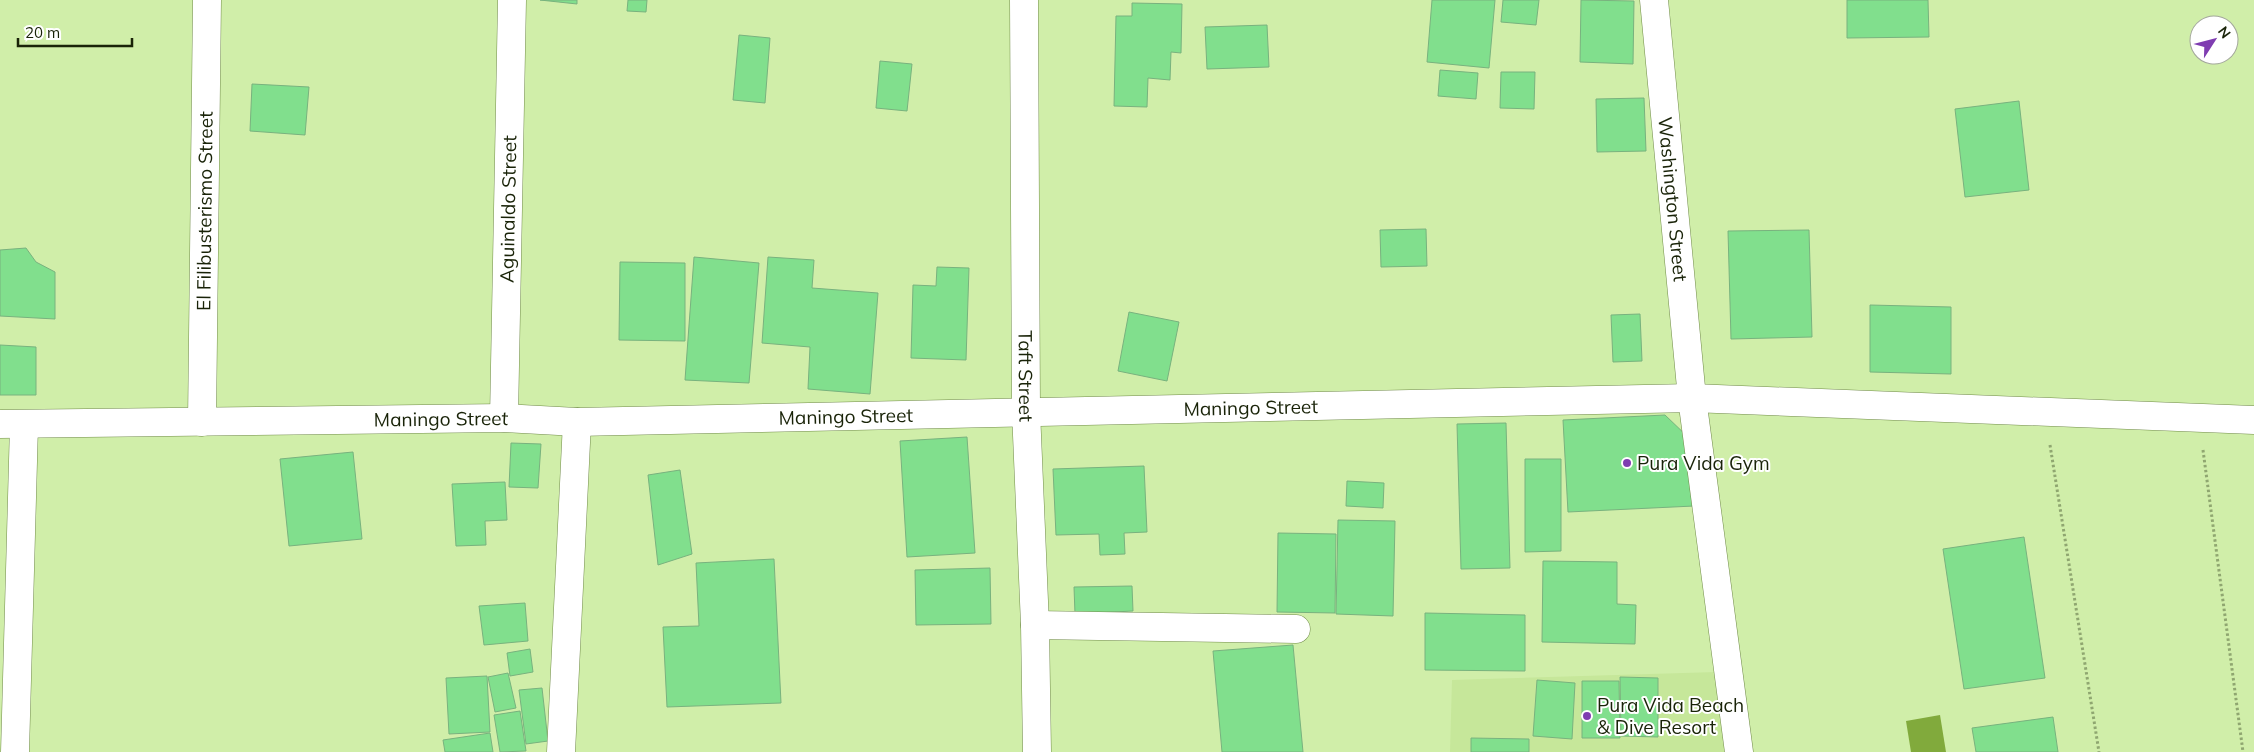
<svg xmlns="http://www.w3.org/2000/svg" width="2254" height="752" font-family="Mulish,sans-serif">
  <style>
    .built { fill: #c6e79a }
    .water { fill: #81aa3c }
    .building { fill: #81df8d; stroke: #78b27e }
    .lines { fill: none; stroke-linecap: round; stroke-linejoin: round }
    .minor-casing { stroke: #728c4b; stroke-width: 29 }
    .path { stroke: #8fa670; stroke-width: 3; stroke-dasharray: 2.5 2.5; stroke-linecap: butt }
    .minor { stroke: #fff; stroke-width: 28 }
    .poi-dot { fill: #7f3db1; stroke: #fff; stroke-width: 2 }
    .labels { text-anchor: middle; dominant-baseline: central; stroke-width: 4; stroke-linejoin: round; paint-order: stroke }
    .street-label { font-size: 19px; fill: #192308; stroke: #fff }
    .poi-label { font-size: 19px; fill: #192308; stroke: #fff; text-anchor: start }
  </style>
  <rect width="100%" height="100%" fill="#d0eea9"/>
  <!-- built -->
  <path class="built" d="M1717,672l10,80h-277l2,-72z"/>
  <!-- water -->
  <path class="water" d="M1940,715l6,37h-35l-5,-31z"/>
  <!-- building -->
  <g class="building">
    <path d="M540,0h37v4z"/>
    <path d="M628,0h19l-1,12 -19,-1z"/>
    <path d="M1432,0h63l-6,68 -62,-6z"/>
    <path d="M1503,0h36l-3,25 -35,-3z"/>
    <path d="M1581,0l53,1 -1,63 -53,-2z"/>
    <path d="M1847,0h81l1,37 -82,1z"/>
    <path d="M1132,3l50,1 -1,49 -10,-1 -1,28 -22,-2 -1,29 -33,-1 2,-90h16z"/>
    <path d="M1267,25l2,42 -62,2 -2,-42z"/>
    <path d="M739,35l31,3 -5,65 -32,-3z"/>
    <path d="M880,61l32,3 -5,47 -31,-3z"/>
    <path d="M1440,70l38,3 -2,26 -38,-3z"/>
    <path d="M1501,72h34l-1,37 -34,-1z"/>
    <path d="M252,84l57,3 -4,48 -55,-4z"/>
    <path d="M1644,98l2,53 -49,1 -1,-53z"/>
    <path d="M2019,101l10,89 -64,7 -10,-88z"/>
    <path d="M1426,229l1,37 -46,1 -1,-37z"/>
    <path d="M1809,230l3,107 -81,2 -3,-108z"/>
    <path d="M26,248l10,14 19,10v47l-55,-3v-66z"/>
    <path d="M694,257l65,6 -10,120 -64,-3z"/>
    <path d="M768,257l46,3 -2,28 66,5 -8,101 -62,-5 2,-42 -48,-4z"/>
    <path d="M620,262l65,1v78l-66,-1z"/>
    <path d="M937,267l32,1 -3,92 -55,-2 2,-73 23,1z"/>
    <path d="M1870,305l81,2v67l-81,-2z"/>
    <path d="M1129,312l50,10 -12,59 -49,-10z"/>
    <path d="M1640,314l2,47 -29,1 -2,-47z"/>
    <path d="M0,345l36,2v48h-36z"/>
    <path d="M1665,415l25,24 4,67 -126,6 -5,-92z"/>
    <path d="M1506,423l4,145 -49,1 -4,-145z"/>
    <path d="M967,437l8,116 -68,4 -7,-116z"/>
    <path d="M511,443l30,1 -3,44 -29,-1z"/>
    <path d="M353,452l9,87 -73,7 -9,-87z"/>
    <path d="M1525,459h36v92l-36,1z"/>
    <path d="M1144,466l3,66 -23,1 1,21 -25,1 -1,-21 -43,1 -3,-66z"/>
    <path d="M680,470l12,84 -34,11 -10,-90z"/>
    <path d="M1347,481l37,2 -1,25 -37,-2z"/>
    <path d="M505,482l2,38 -22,1 1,24 -30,1 -4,-62z"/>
    <path d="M1338,520l57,1 -2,95 -57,-2z"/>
    <path d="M1278,533l58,1 -1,79 -58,-1z"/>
    <path d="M2024,537l21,141 -81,11 -21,-140z"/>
    <path d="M774,559l7,144 -114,4 -4,-80 36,-1 -3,-63z"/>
    <path d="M1543,561l74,1v42l19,1 -1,39 -93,-2z"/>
    <path d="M990,568l1,56 -75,1 -1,-55z"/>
    <path d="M1132,586l1,25 -58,3 -1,-27z"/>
    <path d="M525,603l3,38 -44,4 -5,-39z"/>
    <path d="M1425,613l100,2v56l-100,-1z"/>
    <path d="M1293,645l10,107h-81l-9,-101z"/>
    <path d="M530,649l3,23 -23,4 -3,-23z"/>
    <path d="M508,673l8,35 -21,4 -7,-35z"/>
    <path d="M487,676l3,56 -41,2 -3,-56z"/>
    <path d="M1620,677l38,1v59l-37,-1z"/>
    <path d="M1537,680l38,3 -3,56 -39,-3z"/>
    <path d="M1582,681h37l1,57h-38z"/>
    <path d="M542,688l6,53 -22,3 -7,-54z"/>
    <path d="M520,711l6,40 -26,1 -6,-37z"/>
    <path d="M2053,717l5,35h-82l-4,-24z"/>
    <path d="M490,733l3,19h-48l-2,-12z"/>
    <path d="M1471,738l58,1v13h-58z"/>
  </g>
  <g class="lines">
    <defs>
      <g id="minor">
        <path id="s1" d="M1024,0l2,411 9,214 2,127"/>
        <path id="s2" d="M1654,0l38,398 47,354"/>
        <path id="s3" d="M504,418l8,-418"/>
        <path id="s4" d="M202,422l5,-422"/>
        <path id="s5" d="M0,424l504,-6 73,4 1115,-24 562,22"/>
        <path d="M1035,625l261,4"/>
        <path d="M15,752l9,-327"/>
        <path d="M561,752l16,-330"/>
      </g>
    </defs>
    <!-- minor casing -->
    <use href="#minor" class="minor-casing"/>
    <!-- path -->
    <g class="path">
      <path d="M2050,445l49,307"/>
      <path d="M2203,450l40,302"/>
    </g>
    <!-- minor -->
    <use href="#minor" class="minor"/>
  </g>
  <!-- markers -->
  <g class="poi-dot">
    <circle cx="1627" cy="463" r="5"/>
    <circle cx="1587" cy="716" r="5"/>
  </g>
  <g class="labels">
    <!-- street labels -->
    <g class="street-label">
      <text stroke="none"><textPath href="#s2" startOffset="200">Washington Street</textPath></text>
      <text stroke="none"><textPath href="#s3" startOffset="209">Aguinaldo Street</textPath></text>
      <text stroke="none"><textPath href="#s4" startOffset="211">El Filibusterismo Street</textPath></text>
      <text stroke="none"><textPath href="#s1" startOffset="376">Taft Street</textPath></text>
      <text stroke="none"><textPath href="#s5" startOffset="1251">Maningo Street</textPath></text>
      <text stroke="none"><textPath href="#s5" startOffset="846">Maningo Street</textPath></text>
      <text stroke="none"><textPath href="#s5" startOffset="441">Maningo Street</textPath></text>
    </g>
    <!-- poi labels -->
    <g class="poi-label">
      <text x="1637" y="463">Pura Vida Gym</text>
      <text x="1597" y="705">Pura Vida Beach<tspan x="1597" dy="22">&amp; Dive Resort</tspan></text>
    </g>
  </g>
  <!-- north arrow -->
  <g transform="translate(2214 40) rotate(54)"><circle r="24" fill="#ffffff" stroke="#a3a79c"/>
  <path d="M0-4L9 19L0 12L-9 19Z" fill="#7f3db1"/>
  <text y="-8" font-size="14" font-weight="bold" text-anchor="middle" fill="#192308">N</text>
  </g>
  <!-- scale -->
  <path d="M18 38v8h114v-8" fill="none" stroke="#192308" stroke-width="2.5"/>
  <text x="25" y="38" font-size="15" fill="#192308" stroke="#ffffff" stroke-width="4" paint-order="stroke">20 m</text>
</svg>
